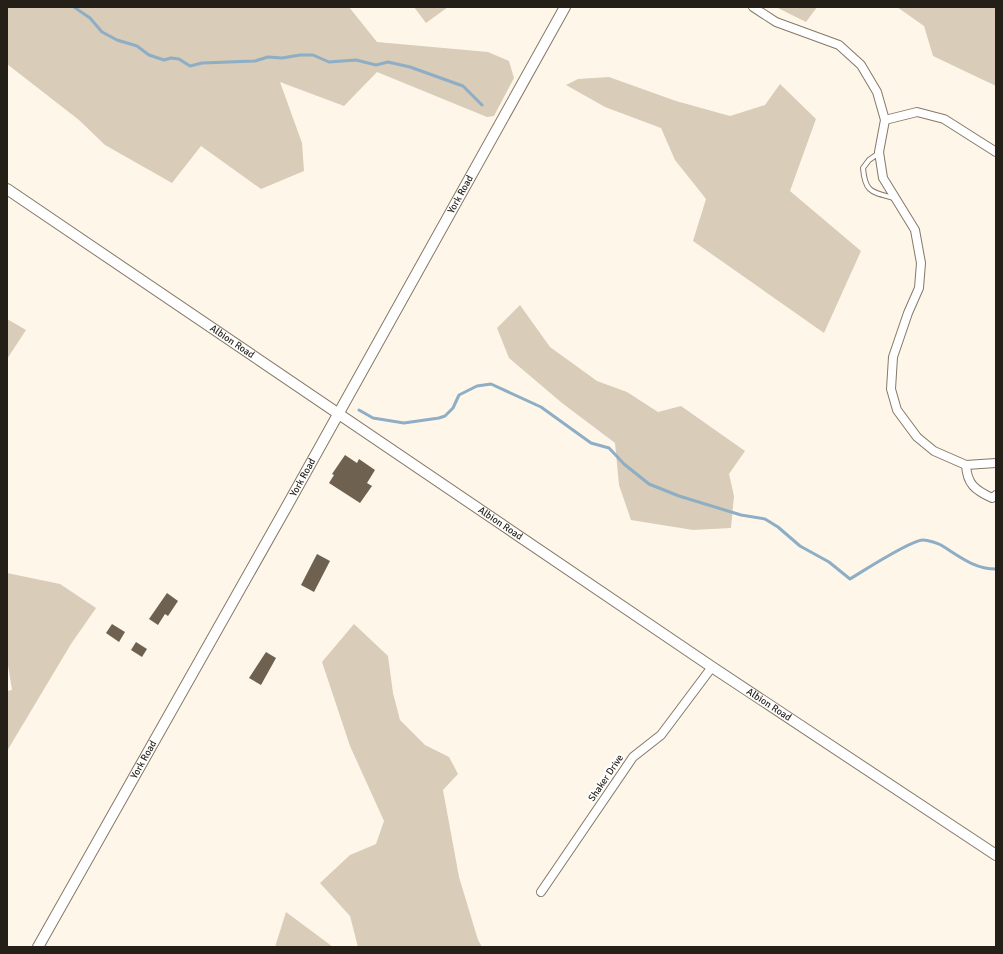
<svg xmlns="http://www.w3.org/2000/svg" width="1003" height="954" font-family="Signika,sans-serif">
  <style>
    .green { fill: #d9ccb9 }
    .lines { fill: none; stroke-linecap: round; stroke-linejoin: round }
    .stream { stroke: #8daec4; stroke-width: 3 }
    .building { fill: #6e614f }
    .service-casing { stroke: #857966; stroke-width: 6 }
    .minor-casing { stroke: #857966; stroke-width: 10 }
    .tertiary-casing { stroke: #857966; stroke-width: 12 }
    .service { stroke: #fff; stroke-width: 4 }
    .minor { stroke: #fff; stroke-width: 8 }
    .tertiary { stroke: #fff; stroke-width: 10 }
    .labels { text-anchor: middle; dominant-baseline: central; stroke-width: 4; stroke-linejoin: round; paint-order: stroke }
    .street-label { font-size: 10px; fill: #241f17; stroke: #fff }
  </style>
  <rect width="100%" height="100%" fill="#fff6ea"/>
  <!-- green -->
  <g class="green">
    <path d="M7,7h342l28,35 111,10 21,9 5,17 -20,38 -7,1 -110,-45 -33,34 -64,-24 22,61 2,28 -43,18 -60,-43 -29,37 -67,-38 -26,-25 -72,-56z"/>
    <path d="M414,7h34l-22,16z"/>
    <path d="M776,7h41l-11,15z"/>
    <path d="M897,7h99v79l-63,-30 -9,-30z"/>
    <path d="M609,77l67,24 54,15 35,-11 15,-21 36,35 -26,72 71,60 -37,82 -131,-92 13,-42 -31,-39 -14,-32 -56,-21 -39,-22 12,-6z"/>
    <path d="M520,305l30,42 47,34 30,11 31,20 23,-6 64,45 -16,23 5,22 -3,32 -38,2 -62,-10 -12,-35 -4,-42 -53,-40 -53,-45 -12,-30z"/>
    <path d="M7,319l19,11 -19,29z"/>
    <path d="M7,573l53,11 36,24 -25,36 -64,107v-60l5,-1 -5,-31z"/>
    <path d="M354,624l34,32 5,37 7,27 25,25 24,12 9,17 -15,16 16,87 19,63 4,7h-124l-8,-31 -30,-33 30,-28 26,-11 8,-23 -34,-75 -28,-84z"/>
    <path d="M286,912l47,35h-58z"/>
  </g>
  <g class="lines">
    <!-- stream -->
    <g class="stream">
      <path d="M74,7l16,11 12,14 15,8 20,6 12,9 15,5 7,-2 8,1 11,7 12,-3 53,-2 13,-4 14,1 18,-3h13l16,7 27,-2 20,5 12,-3 22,5 53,19 19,19"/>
      <path d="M359,410l14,8 31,5 35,-5 6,-2 8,-8 6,-13 18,-9 14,-2 50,23 50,36 18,5 15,16 25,20 30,12 62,19 24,4 13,8 22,19 29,16 21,17c13,-8 61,-39 73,-39 5,0 14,3 18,5 18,11 33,24 55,24"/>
    </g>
  </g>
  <!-- building -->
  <g class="building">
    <path d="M345,455l12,8 2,-4 16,11 -8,13 5,3 -12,17 -31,-20 5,-8 -2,-1z"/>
    <path d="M317,554l13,7 -16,31 -13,-7z"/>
    <path d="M167,593l11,8 -10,15 -3,-2 -7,11 -9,-6z"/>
    <path d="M112,624l13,8 -6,10 -13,-9z"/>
    <path d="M136,642l11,7 -5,8 -11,-7z"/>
    <path d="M266,652l10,6 -15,27 -12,-7z"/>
  </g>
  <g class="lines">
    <defs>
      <path id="service" d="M879,153l-10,7 -6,8c2,25 9,24 31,30"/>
      <g id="minor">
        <path d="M753,7l23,15 63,23 22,20 16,27 8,28 -6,32 4,26 32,52 6,33 -2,25 -11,25 -15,44 -2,32 6,21 20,27 17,14 32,14 30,-2"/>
        <path d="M885,120l32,-8 27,7 52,33"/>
        <path d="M966,465c1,19 9,25 26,33l4,-3"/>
        <path d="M541,892l92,-135 28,-22 51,-68"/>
      </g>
      <g id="tertiary">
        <path id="s1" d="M7,189l705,478 284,188"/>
        <path id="s2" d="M38,947l249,-441 278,-499"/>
      </g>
    </defs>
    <!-- service casing -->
    <use href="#service" class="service-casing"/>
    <!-- minor casing -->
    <use href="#minor" class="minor-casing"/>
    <!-- tertiary casing -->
    <use href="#tertiary" class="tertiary-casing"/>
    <!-- service -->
    <use href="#service" class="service"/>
    <!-- minor -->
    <use href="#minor" class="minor"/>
    <!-- tertiary -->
    <use href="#tertiary" class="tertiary"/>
  </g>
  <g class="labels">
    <!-- street labels -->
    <g class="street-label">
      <text stroke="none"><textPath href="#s2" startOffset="863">York Road</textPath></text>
      <text stroke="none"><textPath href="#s1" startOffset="272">Albion Road</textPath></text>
      <text stroke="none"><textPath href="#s2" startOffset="539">York Road</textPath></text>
      <text stroke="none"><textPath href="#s1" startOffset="596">Albion Road</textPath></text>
      <text stroke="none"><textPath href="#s1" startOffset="920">Albion Road</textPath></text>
      <text stroke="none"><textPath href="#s2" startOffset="215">York Road</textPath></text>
      <text transform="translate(606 778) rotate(-56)">Shaker Drive</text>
    </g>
  </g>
  <!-- border -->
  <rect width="1003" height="954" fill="none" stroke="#241f17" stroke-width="16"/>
</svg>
